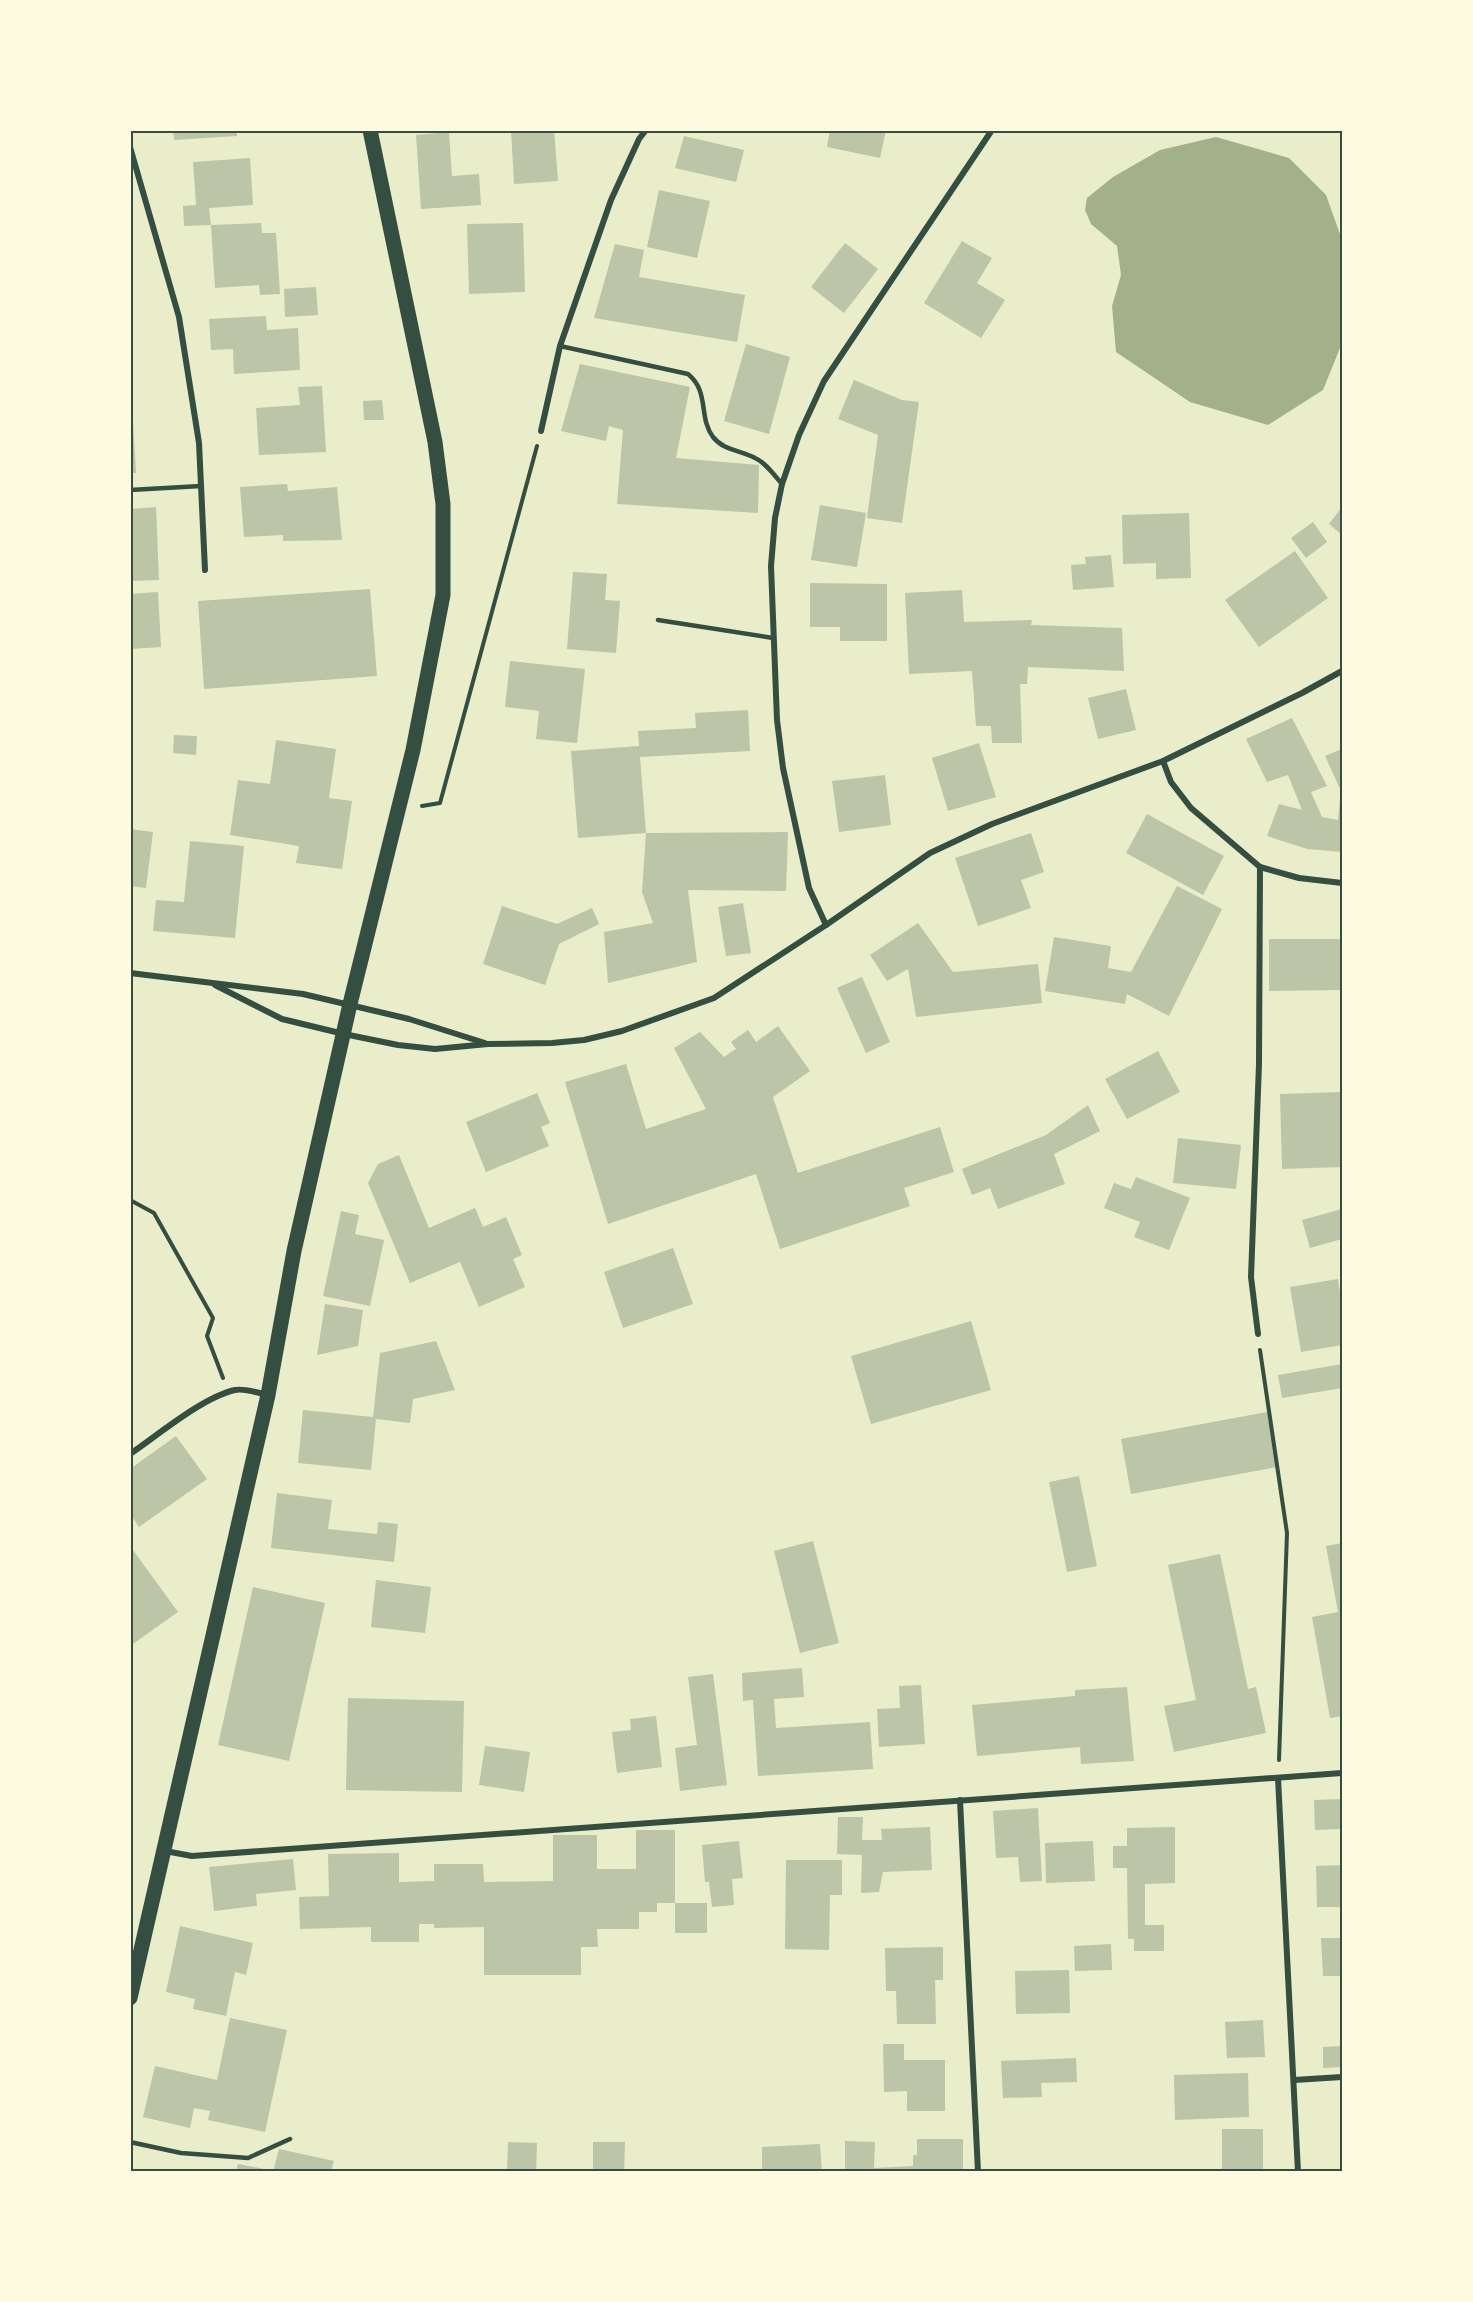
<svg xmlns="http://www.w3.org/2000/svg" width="1473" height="2302" font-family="Commissioner,sans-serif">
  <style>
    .water { fill: #a3b18a }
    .building { fill: #bcc5a7 }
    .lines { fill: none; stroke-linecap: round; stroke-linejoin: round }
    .path { stroke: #344e41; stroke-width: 4 }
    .service { stroke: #344e41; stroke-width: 4.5 }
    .minor { stroke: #344e41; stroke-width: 6 }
    .primary { stroke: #344e41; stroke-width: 15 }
    .neatline { fill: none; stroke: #344e41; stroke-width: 2 }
  </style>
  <rect width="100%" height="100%" fill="#e9edc9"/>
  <!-- water -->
  <path class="water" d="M1216,137l73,21 37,37 15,42 1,106 -19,47 -55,35 -78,-23 -74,-50 -4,-46 9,-31 -4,-29 -26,-22 -6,-14 2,-12 26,-21 47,-27z"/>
  <!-- building -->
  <g class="building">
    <path d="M173,130h64v6l-63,4z"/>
    <path d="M511,130h43l4,51 -44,3z"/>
    <path d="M830,130h56l-6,28 -53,-11z"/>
    <path d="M449,132l3,44 27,-2 2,31 -60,4 -5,-74z"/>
    <path d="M684,136l60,14 -8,32 -61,-14z"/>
    <path d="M250,158l3,47 -44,3 2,17 -27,1 -1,-20 13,-1 -3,-43z"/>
    <path d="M659,190l51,11 -13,57 -50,-11z"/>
    <path d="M261,223l1,10h14l4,61 -20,1 -1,-10 -44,3 -4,-63z"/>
    <path d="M523,223l2,69 -56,2 -2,-70z"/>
    <path d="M962,241l30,17 -15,25 28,17 -24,38 -57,-35z"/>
    <path d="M845,243l33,26 -34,44 -33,-26z"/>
    <path d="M615,244l29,6 -5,27 106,18 -8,47 -143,-24z"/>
    <path d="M316,287l2,28 -33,2 -1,-28z"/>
    <path d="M266,316l1,14 31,-2 2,42 -66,4 -1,-25 -22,1 -2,-31z"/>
    <path d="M746,344l44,13 -21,77 -45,-13z"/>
    <path d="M580,364l110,23 -14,71 83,7 -1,48 -141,-9 6,-74 -14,-4 -3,15 -45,-10z"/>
    <path d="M854,380l48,20 17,2 -17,121 -35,-5 11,-83 -40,-16z"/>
    <path d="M322,386l4,66 -67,3 -3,-47 44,-3 -2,-18z"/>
    <path d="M382,400l2,20h-20l-1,-19z"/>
    <path d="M133,422l3,51h-6v-50z"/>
    <path d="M287,484l1,7 49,-4 5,53 -59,1v-6l-39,2 -4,-50z"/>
    <path d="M820,505l46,8 -9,54 -46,-7z"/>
    <path d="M156,507l3,73 -26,1 -1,-20h-2v-52z"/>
    <path d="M1342,507v28l-13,-11z"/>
    <path d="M1189,513l2,65 -35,1v-16l-33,1 -1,-49z"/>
    <path d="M1313,522l14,20 -21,16 -15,-20z"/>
    <path d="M1295,551l33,47 -69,49 -34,-47z"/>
    <path d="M1111,555l3,32 -41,3 -2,-25 15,-1 -1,-7z"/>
    <path d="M573,572l34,2 -2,26 15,1 -4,52 -49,-4z"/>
    <path d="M810,583l77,1v57h-47v-14h-30z"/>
    <path d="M370,589l7,87 -173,13 -6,-88z"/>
    <path d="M962,590l2,32 68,-2 -1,5 91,3 2,43 -96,-4 -1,17h-7l2,59h-30l-1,-17h-15l-4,-55 -63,3 -4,-81z"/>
    <path d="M158,592l3,55 -31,2v-55z"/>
    <path d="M510,661l75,8 -8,74 -41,-4 3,-28 -34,-4z"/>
    <path d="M1126,689l10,41 -38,9 -10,-41z"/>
    <path d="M748,710l2,41 -110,6 6,76 142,-1 -2,59 -98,-1 9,72 -89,21 -4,-51 49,-9 -11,-31 4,-59 -68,5 -7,-87 68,-5 -1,-15 58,-3 -1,-15z"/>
    <path d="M1292,718l35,68 -16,6 11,25 16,3 2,-22h2v54l-35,-3 -40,-13 12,-32 23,6 -14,-35 -21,7 -21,-43z"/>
    <path d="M174,735l23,1 -1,19 -23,-2z"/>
    <path d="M276,740l60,9 -7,49 23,3 -10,68 -46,-6 3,-17 -69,-11 8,-55 32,4z"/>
    <path d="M979,743l17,54 -48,14 -16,-53z"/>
    <path d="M1342,749v44l-17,-37z"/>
    <path d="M885,775l6,50 -52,7 -7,-51z"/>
    <path d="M1147,814l77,42 -21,39 -77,-42z"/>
    <path d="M130,829l23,3 -7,56 -16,-2z"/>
    <path d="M1031,833l13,39 -23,8 10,28 -53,18 -23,-68z"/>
    <path d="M190,841l54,5 -9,92 -82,-7 3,-31 28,2z"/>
    <path d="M1177,886l45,23 -53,107 -42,-22 -2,10 -80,-13 9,-54 57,9 -3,22 23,4z"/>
    <path d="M743,903l8,50 -25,3 -8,-49z"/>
    <path d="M502,906l55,18 35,-16 7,16 -40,20 -14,41 -62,-21z"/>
    <path d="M918,923l35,49 85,-8 4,39 -126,14 -8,-48 -21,12 -17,-26z"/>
    <path d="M1269,939h73v51l-73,1z"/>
    <path d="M862,977l28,65 -24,11 -29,-65z"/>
    <path d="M778,1026l32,45 -37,26 25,76 142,-46 14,45 -50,16 6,18 -130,43 -24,-75 -148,50 -43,-142 61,-18 20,65 60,-20 -32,-61 26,-16 24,25 12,-8 -5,-7 17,-12 8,12z"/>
    <path d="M1158,1051l22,41 -53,27 -22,-40z"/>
    <path d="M1342,1092v75l-60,2 -2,-75z"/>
    <path d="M537,1093l13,30 -9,4 8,19 -63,26 -20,-50z"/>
    <path d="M1088,1105l12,26 -46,23 11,30 -67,25 -8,-21 -18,7 -10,-26 84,-34z"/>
    <path d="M1178,1138l63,7 -5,44 -63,-6z"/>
    <path d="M399,1155l30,73 46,-20 8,19 23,-10 16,38 -9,4 12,28 -46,20 -19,-45 -50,21 -42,-100 10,-19z"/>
    <path d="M1136,1177l54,21 -21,52 -35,-13 6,-15 -36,-14 10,-25 17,6z"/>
    <path d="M1342,1209v30l-32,9 -8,-28z"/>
    <path d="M341,1211l18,4 -4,19 29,6 -14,66 -47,-10z"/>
    <path d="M673,1248l20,56 -70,24 -19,-56z"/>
    <path d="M1338,1279l4,28v38l-41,7 -11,-65z"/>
    <path d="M325,1304l38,6 -5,36 -41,9z"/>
    <path d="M971,1321l20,69 -120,34 -20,-68z"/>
    <path d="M436,1341l19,49 -42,9 -3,24 -34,-4 -5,51 -73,-7 5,-53 70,7 7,-64z"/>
    <path d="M1342,1364v24l-60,10 -4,-23z"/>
    <path d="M1267,1412l10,55 -146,27 -10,-55z"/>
    <path d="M176,1436l31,43 -68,48 -6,-9 -3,2v-51z"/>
    <path d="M1079,1476l18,90 -30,6 -18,-90z"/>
    <path d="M277,1493l55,7 -4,29 49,5 1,-12 20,2 -4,38 -123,-14z"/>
    <path d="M813,1541l26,102 -39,10 -26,-102z"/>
    <path d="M1342,1543v173l-12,2 -18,-101 26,-5 -12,-66z"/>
    <path d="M130,1546l48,66 -48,34z"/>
    <path d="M1220,1554l28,135 8,-2 10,46 -92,19 -10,-46 32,-6 -28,-135z"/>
    <path d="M376,1580l55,7 -6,46 -54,-6z"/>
    <path d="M253,1587l72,16 -36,158 -71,-16z"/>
    <path d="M802,1668l2,29 -30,2 2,29 94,-6 3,47 -115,7 -5,-76 -10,1 -1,-28z"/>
    <path d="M713,1674l14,111 -47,6 -5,-43 22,-3 -9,-68z"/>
    <path d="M921,1685l4,59 -46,3 -2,-38 23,-1 -1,-22z"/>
    <path d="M1127,1687l7,74 -53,3 -1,-17 -103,9 -5,-51 103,-9v-6z"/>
    <path d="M348,1698l116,3 -2,91 -116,-2z"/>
    <path d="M656,1716l6,51 -45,6 -5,-41 19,-2 -1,-11z"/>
    <path d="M485,1746l45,6 -6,40 -45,-7z"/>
    <path d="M1342,1799v30l-27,1 -1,-30z"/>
    <path d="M1038,1808l4,73 -22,1 -2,-25 -22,1 -3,-47z"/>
    <path d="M838,1817h25l-1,23h20l-1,-11 49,-2 2,43 -49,2 -4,20 -18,1 1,-38 -25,-1z"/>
    <path d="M1175,1827v56l-30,1v41h19v26h-30v-12h-6l-1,-71h-14v-22h14v-18z"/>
    <path d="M636,1830h39v73h-18v9h-18v17h-42l1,18h-17v28h-97v-48l-50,1v-4h-15v18h-48v-15l-71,2 -1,-32 30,-1 -1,-42 71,-1v29l35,-1v-17h49l1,18 69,-1v-46h44v34h39z"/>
    <path d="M739,1841l4,37 -11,1 2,26 -22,2 -3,-25h-4l-3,-37z"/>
    <path d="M1093,1841l2,40 -49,2 -1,-40z"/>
    <path d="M293,1859l3,31 -40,4 1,12 -43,5 -5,-44z"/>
    <path d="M786,1860h56v35h-12l-1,55 -44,-1z"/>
    <path d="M1342,1865v42h-25l-1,-41z"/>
    <rect x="675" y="1903" width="32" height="30"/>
    <path d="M180,1926l73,17 -7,32 -11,-3 -9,44 -33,-7 2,-10 -29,-7z"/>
    <path d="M1321,1938h21v38h-19z"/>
    <path d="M1111,1944l1,26 -37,1 -1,-25z"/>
    <path d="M943,1947v33h-8l1,44h-39l-1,-33h-10l-1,-43z"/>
    <path d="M1069,1970l1,43 -54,1 -1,-43z"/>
    <path d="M230,2018l57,12 -22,102 -57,-12 2,-9 -16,-3 -4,20 -47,-11 12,-51 62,14z"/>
    <path d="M1263,2020l2,37 -38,1 -2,-36z"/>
    <path d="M883,2044h21v16h41v51h-38v-20l-23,1z"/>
    <path d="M1342,2046v21l-19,1v-21z"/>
    <path d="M1076,2058l1,24 -36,1 1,14 -39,1 -2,-37z"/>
    <path d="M1248,2073l1,44 -74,3 -1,-45z"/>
    <rect x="1222" y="2129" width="41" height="43"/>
    <path d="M917,2139h46v33h-118v-31l30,1 -1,26 39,-2v-11h4z"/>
    <path d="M508,2142l29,1 -1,29 -29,-1z"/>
    <path d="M593,2142h32l-1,30h-31z"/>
    <path d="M820,2144l2,28h-60v-25z"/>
    <path d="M279,2149l55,12 -3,11h-58z"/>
    <path d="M238,2164l31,6v2h-33z"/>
  </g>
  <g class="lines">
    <!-- path -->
    <g class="path">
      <path d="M422,806l18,-3 97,-357"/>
      <path d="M130,1200l24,13 59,105 -6,18 16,42"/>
      <path d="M1260,1350l27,183 -8,227"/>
    </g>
    <!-- service -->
    <g class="service">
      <path d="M560,346l128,28c22,18 10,43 25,63 11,14 28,13 42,21 11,5 19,17 27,26"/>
      <path d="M130,490l71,-4"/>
      <path d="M658,620l115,18"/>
      <path d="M130,2142l51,11 67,5 42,-19"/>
    </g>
    <!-- minor -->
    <g class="minor">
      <path d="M130,147l49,170 20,126 6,127"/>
      <path d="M541,431l19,-85 51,-146 28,-61 7,-9"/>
      <path d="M1163,761l8,21 20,26 69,59 39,11 43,5"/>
      <path d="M826,925l-17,-37 -26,-120 -6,-48 -6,-154 4,-48 7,-34 17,-49 25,-54 168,-251"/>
      <path d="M130,973l173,21 106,25 76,24"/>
      <path d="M215,985l67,34 62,15 54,11 37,4 53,-5 64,-1 32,-3 38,-9 92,-33 112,-73 104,-72 62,-29 171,-63 139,-68 40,-22"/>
      <path d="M1258,1334l-7,-57 8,-213 1,-197"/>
      <path d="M130,1454c28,-19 73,-57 105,-64 10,-2 23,3 33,5"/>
      <path d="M1278,1778l20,394"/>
      <path d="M960,1800l18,372"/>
      <path d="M165,1851l27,5 1150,-83"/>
      <path d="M1294,2080l48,-3"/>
    </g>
    <!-- primary -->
    <path class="primary" d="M130,1998l138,-603 26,-144 56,-247 63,-254 30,-155v-91l-8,-62 -65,-312"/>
  </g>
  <!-- border -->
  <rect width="1473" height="2302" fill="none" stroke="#fefae0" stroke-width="264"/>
  <rect x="132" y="132" width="1209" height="2038" class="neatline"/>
</svg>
